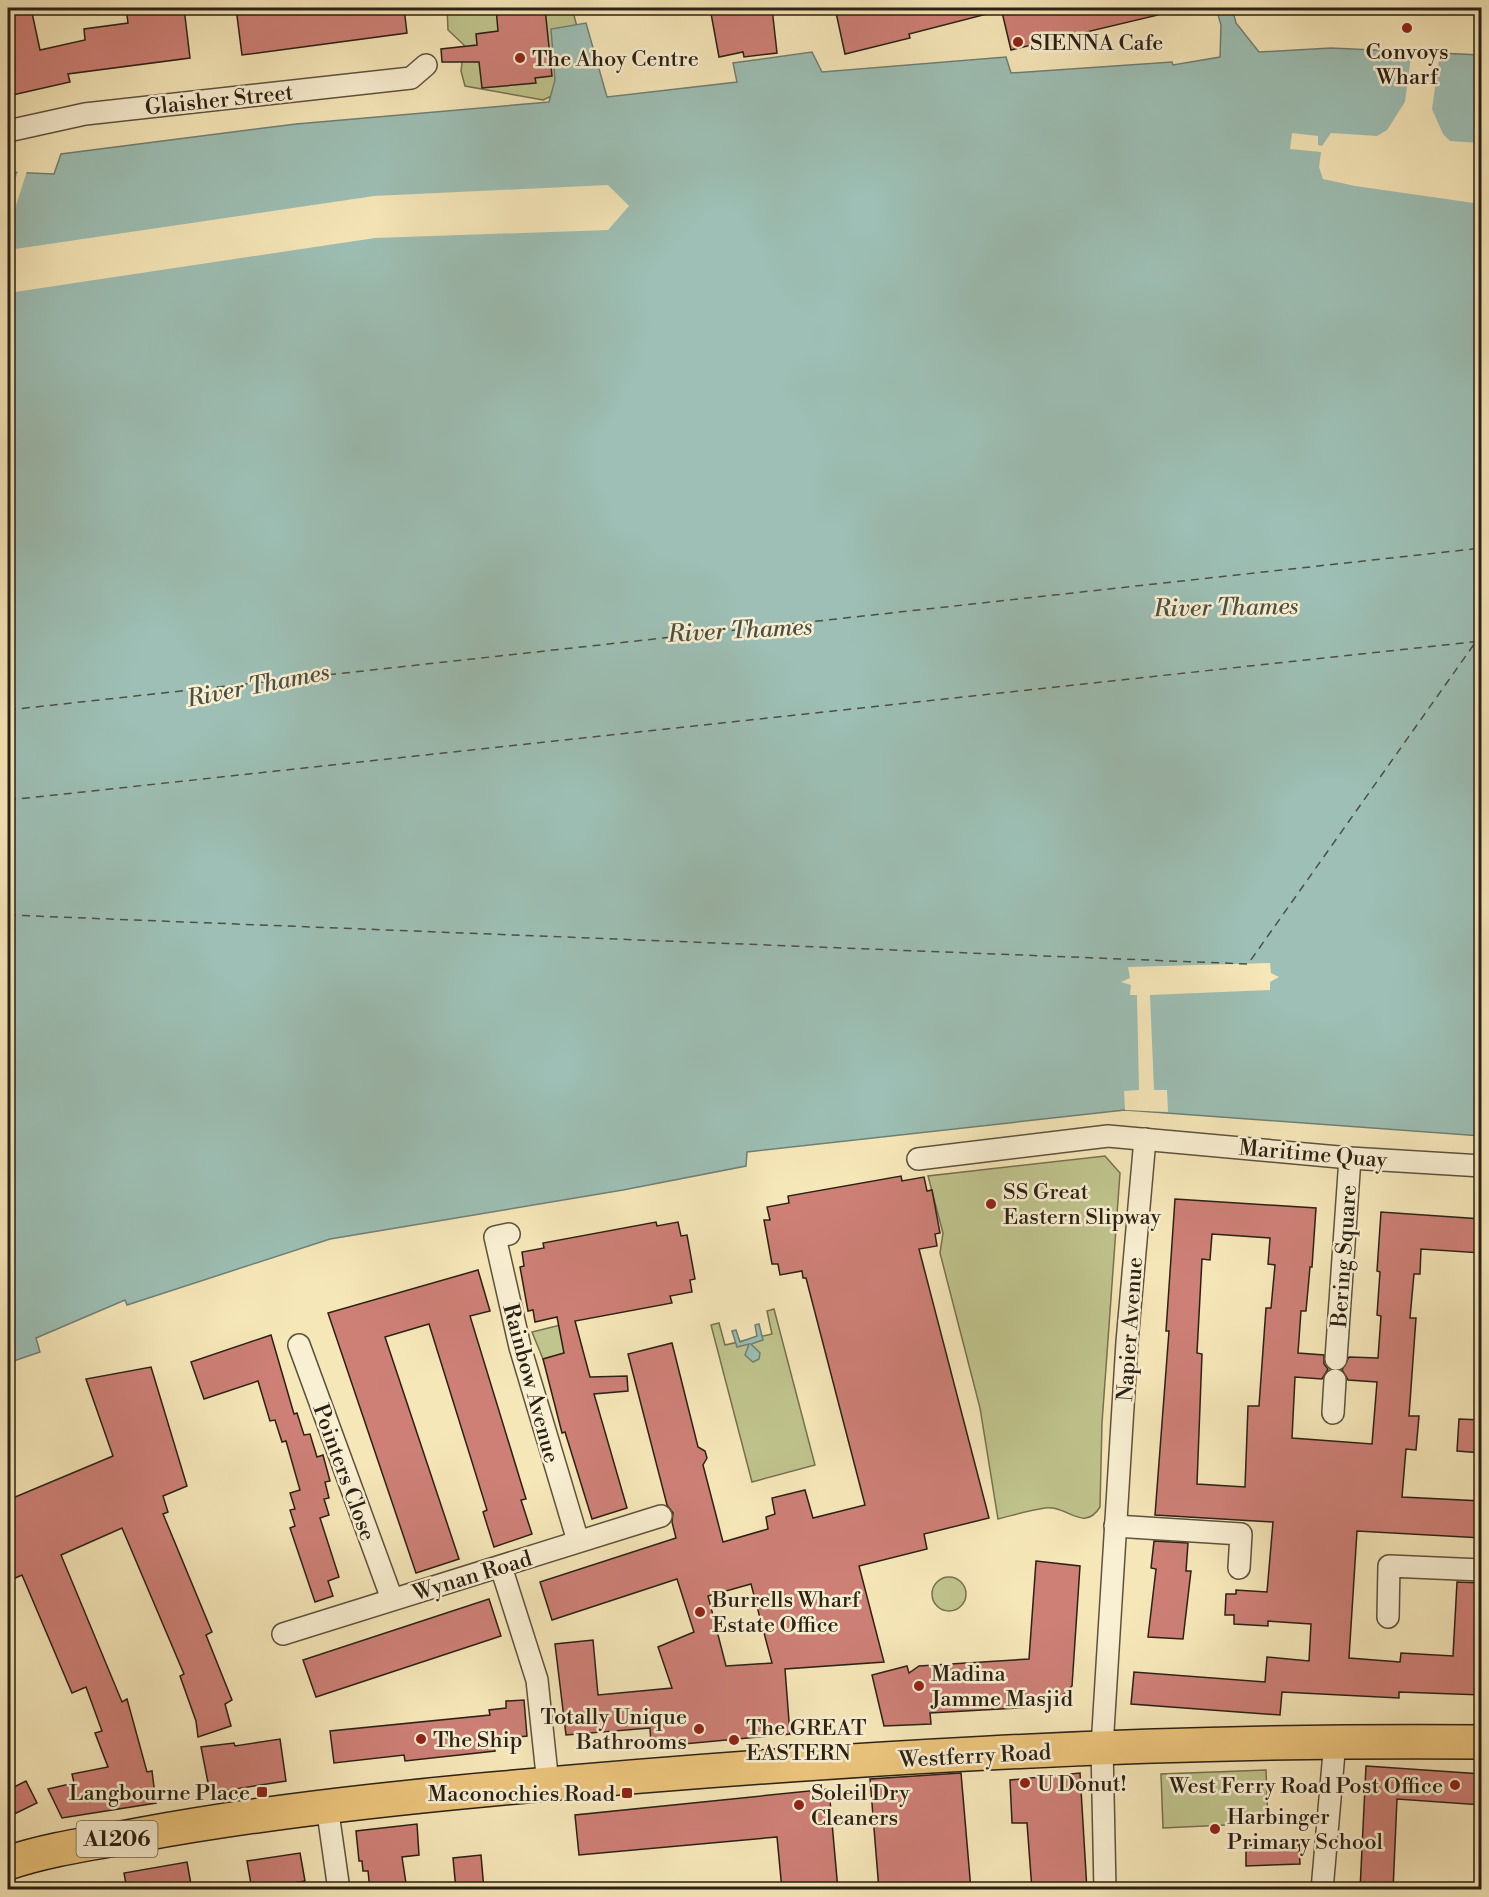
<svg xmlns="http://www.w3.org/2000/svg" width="1489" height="1897" font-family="'Libre Bodoni',serif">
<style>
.green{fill:#c0c48d;stroke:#757250;stroke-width:1.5}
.water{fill:#9dbfb5;stroke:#6f8075;stroke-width:1.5}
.pier{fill:#f6e7b9}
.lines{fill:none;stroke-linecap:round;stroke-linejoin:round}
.ferry{stroke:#4c5044;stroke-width:1.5;stroke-dasharray:8 6;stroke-linecap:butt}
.building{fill:#ce8077;stroke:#2a2114;stroke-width:1.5;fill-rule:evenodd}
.minor-casing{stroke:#5d523d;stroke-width:24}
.primary-casing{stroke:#2a2114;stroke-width:36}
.minor{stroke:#f9efd2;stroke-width:21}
.primary{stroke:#ebc47c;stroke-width:33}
.poi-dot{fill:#8f2418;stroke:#f9efd2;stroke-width:2}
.labels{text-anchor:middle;stroke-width:5;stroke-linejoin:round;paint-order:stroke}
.shield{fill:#f9efd2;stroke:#685f4d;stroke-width:1.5}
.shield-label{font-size:21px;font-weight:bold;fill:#2a2114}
.poi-label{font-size:22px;fill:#2a2114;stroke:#f9efd2;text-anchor:start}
.street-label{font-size:22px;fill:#2a2114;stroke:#f9efd2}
.water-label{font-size:24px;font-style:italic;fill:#4c5044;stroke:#f9efd2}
</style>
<rect width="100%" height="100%" fill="#f6e7b9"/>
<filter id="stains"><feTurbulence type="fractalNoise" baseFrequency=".00333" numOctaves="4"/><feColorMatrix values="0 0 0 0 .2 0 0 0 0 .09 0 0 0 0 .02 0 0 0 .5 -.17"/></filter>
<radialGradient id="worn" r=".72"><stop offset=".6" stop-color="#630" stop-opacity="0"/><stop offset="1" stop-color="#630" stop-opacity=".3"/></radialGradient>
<g class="green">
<polygon points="447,8 572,8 579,34 578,84 543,100 465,86 461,71 464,45 448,30"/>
<path d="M1105 1156 1120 1173 1102 1423 1100 1507C1084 1533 1067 1505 1045 1508 1030 1510 1014 1515 998 1519L980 1408 940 1253 943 1233 928 1176Z"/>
<polygon points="774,1309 815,1465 752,1482 711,1325 719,1323 725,1345 772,1334 767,1311"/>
<polygon points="573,1322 582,1348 543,1359 532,1332"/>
<circle cx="949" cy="1594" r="17"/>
<polygon points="1266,1770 1268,1823 1163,1828 1161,1774"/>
</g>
<g class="water">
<polygon points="1216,8 1232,8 1236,23 1259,52 1331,48 1481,55 1481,1136 1125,1110 747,1152 746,1166 623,1190 330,1239 127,1305 125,1300 36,1338 40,1352 8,1363 8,172 54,174 61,154 296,124 549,102 555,80 551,29 586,23 607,97 737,82 733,63 812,52 822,72 1006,57 1011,73 1172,62 1173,65 1220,57 1221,25"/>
<polygon points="759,1324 763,1340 751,1344 760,1353 759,1359 753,1362 745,1355 749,1344 737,1347 732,1331 736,1330 740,1342 757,1336 755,1325"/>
</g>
<g class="pier">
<polygon points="1412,49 1440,52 1432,109 1443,134 1450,141 1481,143 1481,204 1355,186 1323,179 1319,167 1321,152 1290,149 1292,133 1318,136 1318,145 1322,146 1331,133 1377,136 1387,130 1405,102"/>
<polygon points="18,171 27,171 8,231 8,204"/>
<polygon points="608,185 629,206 608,230 375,238 8,293 8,250 374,196"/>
<polygon points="1270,963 1271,973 1279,977 1270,982 1270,990 1150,995 1154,1090 1167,1090 1168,1112 1125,1110 1124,1091 1139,1090 1137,995 1130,995 1131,985 1121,982 1130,978 1128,967"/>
</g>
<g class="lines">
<g class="ferry">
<polyline points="8,710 1482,548"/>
<polyline points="8,800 1482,641"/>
<polyline points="8,915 1248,964 1482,633"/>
</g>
</g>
<g class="building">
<polygon points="8,8 31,8 40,50 85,40 84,29 128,23 126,8 184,8 190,58 68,74 70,82 8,96"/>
<polygon points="236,8 404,8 407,33 242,55"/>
<polygon points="496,8 545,8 552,76 535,78 536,83 482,88 479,62 442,62 441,49 477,45 476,34 498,31"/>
<polygon points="710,8 772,8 777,53 744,57 743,52 719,57"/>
<polygon points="835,8 986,8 987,14 909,34 910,38 845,54"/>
<polygon points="1001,8 1157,8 1158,15 1011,50"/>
<path d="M901 1176 902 1181 924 1177 927 1191 932 1190 940 1233 935 1234 937 1246 919 1249 989 1518 924 1534 927 1549 859 1566 884 1662 785 1669 790 1734 662 1746 651 1743 650 1728 566 1735 555 1644 593 1640 598 1695 672 1688 658 1647 694 1632 677 1579 552 1620 540 1582 676 1538 672 1522 673 1513 667 1505 628 1354 672 1343 698 1447 705 1451 707 1458 703 1465 723 1542 768 1529 766 1517 775 1514 772 1498 805 1490 813 1518 865 1505 806 1278H803L802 1271 780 1275 778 1264H772L764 1220H770L767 1207 789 1203 788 1196ZM751 1584 772 1663 726 1666 708 1596Z"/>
<path d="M1175 1199 1316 1208 1312 1267H1310L1306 1311H1301L1298 1353 1324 1355V1364L1328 1369 1322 1379 1295 1377 1292 1438 1372 1444 1377 1382 1348 1380 1342 1370 1349 1357 1378 1358 1381 1316 1377 1315 1380 1272 1377 1271 1381 1212 1482 1219V1253L1421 1249 1420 1274H1414L1410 1318H1416L1409 1416H1419L1416 1450 1406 1449 1402 1497 1482 1501V1538L1357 1531 1349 1658 1400 1662 1401 1653 1453 1656 1457 1582 1482 1583V1695L1399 1692V1698L1282 1692 1280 1715 1131 1704 1134 1672 1265 1682 1267 1657 1309 1661 1311 1624 1268 1621V1626L1234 1624V1615H1225L1226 1594H1236V1590L1267 1592 1273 1522 1155 1515 1169 1331H1166ZM1212 1234 1270 1238 1268 1264 1275 1265 1271 1308H1266L1259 1406H1248L1245 1487 1197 1484 1202 1354 1197 1353 1202 1259 1210 1260Z"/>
<polygon points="656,1222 657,1226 678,1222 681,1236 687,1235 695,1279 690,1280 692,1292 670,1296 672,1303 575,1321 590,1377 627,1376 628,1391 594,1394 627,1508 592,1519 565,1432 562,1433 543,1359 564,1353 557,1317 535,1322 533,1310 528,1311 520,1267 524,1266 522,1252 544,1248 543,1243"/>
<polygon points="478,1270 490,1311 470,1316 526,1499 521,1500 532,1534 494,1547 483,1512 487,1510 429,1324 385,1337 459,1559 416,1573 328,1313"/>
<polygon points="271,1335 294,1414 297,1413 304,1435 310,1434 317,1457 323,1455 330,1481 325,1482 329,1498 324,1499 329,1515 320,1518 339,1577 328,1581 333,1596 315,1602 290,1528 295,1526 290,1510 295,1509 290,1493 300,1490 286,1441 282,1442 275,1420 270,1421 258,1381 204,1399 191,1362"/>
<polygon points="151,1367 187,1486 163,1496 168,1512 163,1514 212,1632 206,1635 232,1700 225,1704 231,1726 198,1737 196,1721 180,1676 184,1674 122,1528 61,1555 122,1702 127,1699 147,1772 152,1771 156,1803 62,1818 48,1789 74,1783 72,1774 108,1767 95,1733 102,1731 86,1687 72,1693 22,1575 13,1579 8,1569 8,1500 113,1456 86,1379"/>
<polygon points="1459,1419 1482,1420 1482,1453 1457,1451"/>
<polygon points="1154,1541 1188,1543 1186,1571 1191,1571 1183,1639 1148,1637 1156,1569 1151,1568"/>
<polygon points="1036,1561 1080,1566 1072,1686 1052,1706 930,1713 931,1724 884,1726 872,1675 907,1666 909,1673 919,1666 1029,1659"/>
<polygon points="489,1599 501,1636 316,1697 303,1660"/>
<polygon points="524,1700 527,1736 510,1738 510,1744 494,1746 495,1751 405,1761 404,1755 334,1763 330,1731 490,1715 489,1710 506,1708 506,1701"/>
<polygon points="280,1739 286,1781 210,1793 201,1747 234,1743 235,1746"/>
<polygon points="1366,1766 1482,1774 1482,1805 1397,1799 1393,1890 1360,1890"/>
<polygon points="961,1773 971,1890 879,1890 870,1779"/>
<polygon points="1080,1773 1087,1890 1032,1890 1027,1823 1012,1823 1010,1780"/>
<polygon points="26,1781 37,1803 8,1817 8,1790"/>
<polygon points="829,1789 838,1890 782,1890 777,1837 579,1855 575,1815"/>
<polygon points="417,1824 419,1855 402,1857 407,1890 370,1890 368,1871 363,1871 362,1861 359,1861 356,1831"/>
<polygon points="1299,1843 1300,1864 1246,1866 1246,1845"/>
<polygon points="300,1853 305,1881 252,1890 247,1861"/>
<polygon points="481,1855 484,1890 456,1890 453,1858"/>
<polygon points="187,1862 192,1890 127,1890 124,1873"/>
</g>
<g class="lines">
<g class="minor-casing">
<g id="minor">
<polyline points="8,131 85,114 411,78 426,65"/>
<polyline points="918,1159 1108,1136 1350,1158 1482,1166"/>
<polyline points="509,1234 495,1237 520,1347 578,1541"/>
<polyline points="299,1345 392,1599"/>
<polyline points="1336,1359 1350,1158"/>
<polyline points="1333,1413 1335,1380"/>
<polyline points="1115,1526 1241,1534 1239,1568"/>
<polyline points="501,1567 537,1680 548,1784"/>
<polyline points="1388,1617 1389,1566 1482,1570"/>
<polyline points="283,1634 661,1516"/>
<polyline points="327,1806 339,1890"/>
<polyline points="1105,1890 1102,1747 1127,1342 1145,1139"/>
<polyline points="1322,1890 1335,1741"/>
</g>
</g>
<g class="primary-casing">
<path id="primary" d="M8 1863C49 1849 95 1843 138 1835 256 1813 374 1800 493 1789 821 1759 1151 1739 1482 1742"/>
</g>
<use href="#minor" class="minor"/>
<use href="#primary" class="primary"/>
</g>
<g class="poi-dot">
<circle cx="1407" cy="28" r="6"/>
<circle cx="1018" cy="42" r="6"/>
<circle cx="520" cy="58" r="6"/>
<circle cx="991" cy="1204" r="6"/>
<circle cx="700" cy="1612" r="6"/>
<circle cx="919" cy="1686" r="6"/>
<circle cx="699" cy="1729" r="6"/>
<circle cx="421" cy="1739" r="6"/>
<circle cx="734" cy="1740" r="6"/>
<circle cx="1025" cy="1783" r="6"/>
<circle cx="1455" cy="1785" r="6"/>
<rect x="256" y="1786" width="12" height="12" rx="3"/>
<rect x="621" y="1787" width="12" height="12" rx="3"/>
<circle cx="799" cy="1805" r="6"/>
<circle cx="1215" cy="1829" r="6"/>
</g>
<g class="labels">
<rect class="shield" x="76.5" y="1821" width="81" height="36" rx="4.5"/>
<g class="shield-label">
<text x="117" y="1846">A1206</text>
</g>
<g class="poi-label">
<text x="1030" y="50">SIENNA Cafe</text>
<text x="1407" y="59" text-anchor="middle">Convoys<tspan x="1407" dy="25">Wharf</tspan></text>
<text x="532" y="66">The Ahoy Centre</text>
<text x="1003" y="1199">SS Great<tspan x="1003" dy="25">Eastern Slipway</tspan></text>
<text x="712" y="1607">Burrells Wharf<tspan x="712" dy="25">Estate Office</tspan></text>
<text x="931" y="1681">Madina<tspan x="931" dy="25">Jamme Masjid</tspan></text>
<text x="687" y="1724" text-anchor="end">Totally Unique<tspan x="687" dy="25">Bathrooms</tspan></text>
<text x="746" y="1735">The GREAT<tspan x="746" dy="25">EASTERN</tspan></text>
<text x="433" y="1747">The Ship</text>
<text x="1037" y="1791">U Donut!</text>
<text x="1443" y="1793" text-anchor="end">West Ferry Road Post Office</text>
<text x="250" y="1800" text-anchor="end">Langbourne Place</text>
<text x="811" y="1800">Soleil Dry<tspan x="811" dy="25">Cleaners</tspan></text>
<text x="615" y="1801" text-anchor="end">Maconochies Road</text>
<text x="1227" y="1824">Harbinger<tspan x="1227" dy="25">Primary School</tspan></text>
</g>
<g class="street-label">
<text transform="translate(219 99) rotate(-6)" y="8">Glaisher Street</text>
<text transform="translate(1313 1153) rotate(5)" y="8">Maritime Quay</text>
<text transform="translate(1343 1256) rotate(-86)" y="8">Bering Square</text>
<text transform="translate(1129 1329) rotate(-86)" y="8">Napier Avenue</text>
<text transform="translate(532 1383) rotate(75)" y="8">Rainbow Avenue</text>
<text transform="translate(345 1472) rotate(70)" y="8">Pointers Close</text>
<text transform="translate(472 1575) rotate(-17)" y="8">Wynan Road</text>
<text transform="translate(975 1755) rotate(-3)" y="8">Westferry Road</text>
</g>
<g class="water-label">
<text transform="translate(1226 607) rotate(-1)" y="8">River Thames</text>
<text transform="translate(740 630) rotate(-3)" y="8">River Thames</text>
<text transform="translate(258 685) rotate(-11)" y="8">River Thames</text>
</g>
</g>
<rect width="1489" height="1897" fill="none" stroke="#f6e7b9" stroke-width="30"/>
<rect x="9" y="9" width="1471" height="1879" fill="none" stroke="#2a2114" stroke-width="3"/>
<rect x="15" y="15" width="1459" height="1867" fill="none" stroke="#2a2114" stroke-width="1.5"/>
<rect width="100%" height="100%" filter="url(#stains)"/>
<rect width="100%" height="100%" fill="url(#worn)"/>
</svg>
